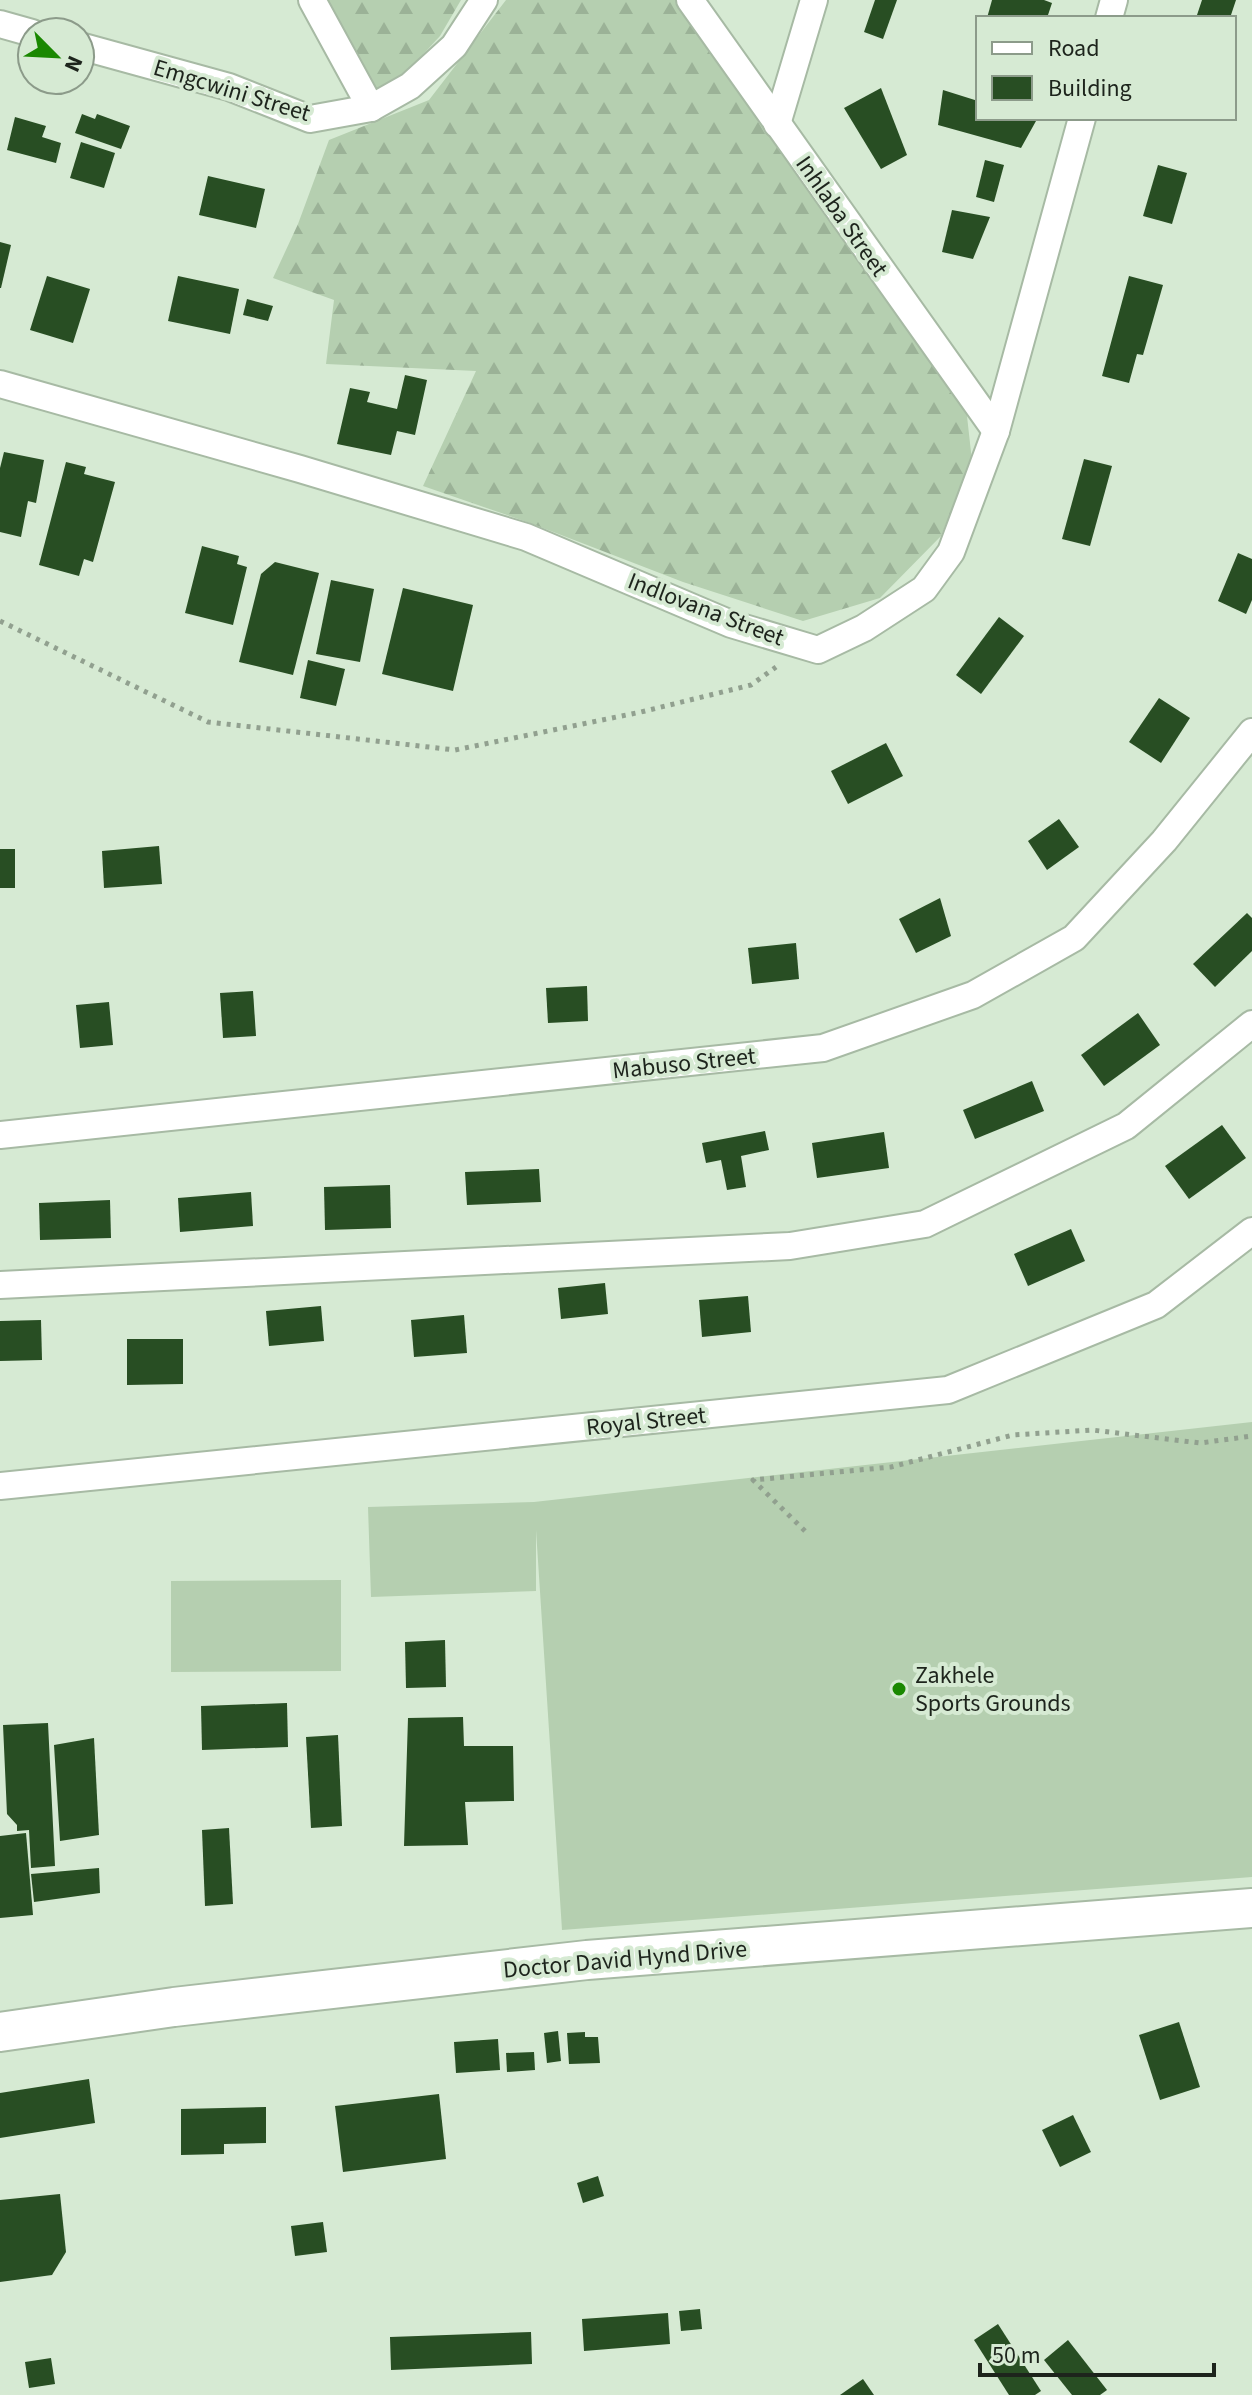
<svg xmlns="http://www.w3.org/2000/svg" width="1252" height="2395" font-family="'Source Sans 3',sans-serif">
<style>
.forest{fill:url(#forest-firs)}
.pitch{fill:#b5cfb0}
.building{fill:#284e23}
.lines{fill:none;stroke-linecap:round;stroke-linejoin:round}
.street-casing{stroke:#a7baa4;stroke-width:30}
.secondary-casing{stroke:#a7baa4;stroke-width:42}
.path{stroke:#91a08f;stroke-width:5;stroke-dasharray:4 6;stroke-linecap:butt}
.street{stroke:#fff;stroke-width:26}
.secondary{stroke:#fff;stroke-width:38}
.poi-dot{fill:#1a8801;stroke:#d6ead3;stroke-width:3}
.labels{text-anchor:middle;stroke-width:8;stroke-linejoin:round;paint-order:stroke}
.street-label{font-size:24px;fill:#1d241c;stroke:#d6ead3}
.poi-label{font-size:24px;fill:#1d241c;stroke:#d6ead3;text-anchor:start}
</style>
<defs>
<pattern id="forest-firs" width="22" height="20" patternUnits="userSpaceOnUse" patternTransform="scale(2)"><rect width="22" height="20" fill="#b5cfb0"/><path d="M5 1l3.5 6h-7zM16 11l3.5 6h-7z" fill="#9bb297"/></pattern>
</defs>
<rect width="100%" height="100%" fill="#d6ead3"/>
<g class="forest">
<polygon points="322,0 461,0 440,36 406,73 373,93"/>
<polygon points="506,0 675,0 712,49 761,124 964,389 972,461 941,536 880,598 803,621 683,582 530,523 423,486 476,371 326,364 334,300 273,278 298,224 329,140 429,100"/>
</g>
<g class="pitch">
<polygon points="1252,1422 1252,1877 562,1930 536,1530 536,1591 371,1597 368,1507 534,1502"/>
<polygon points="341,1580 341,1671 171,1672 171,1581"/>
</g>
<g class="building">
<polygon points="875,0 897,0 883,39 864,32"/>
<polygon points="992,0 1044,0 1052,3 1047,18 987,18"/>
<polygon points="1202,0 1236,0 1230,18 1196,18"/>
<polygon points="881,88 907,155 881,169 844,108"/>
<polygon points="943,90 978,101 978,118 1028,118 1036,121 1021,148 938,125"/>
<polygon points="82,114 95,119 97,114 130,126 121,149 75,133"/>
<polygon points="15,117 46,126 42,137 61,143 56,163 7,150"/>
<polygon points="81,142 115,153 104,188 70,178"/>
<polygon points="985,160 1004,165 994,202 976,197"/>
<polygon points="1158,165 1187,173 1172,224 1143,216"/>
<polygon points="208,176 265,189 256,228 199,215"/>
<polygon points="952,210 990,217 973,259 942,252"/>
<polygon points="0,242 11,245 1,288 0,288"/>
<polygon points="47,276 90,289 73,343 30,330"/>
<polygon points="178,276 239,289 230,334 168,321"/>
<polygon points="1129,276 1163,285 1143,355 1137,354 1129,383 1102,376"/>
<polygon points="247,299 273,306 268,321 243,315"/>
<polygon points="405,375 427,380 415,435 397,431 391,455 337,444 350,388 370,392 367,402 397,409"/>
<polygon points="4,452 44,460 36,503 28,501 21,537 0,532 0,468"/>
<polygon points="1084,459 1112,466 1090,546 1062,539"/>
<polygon points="66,462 86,467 84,474 115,482 93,562 84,559 79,576 39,565"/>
<polygon points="202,546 239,556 237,564 247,567 233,625 185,613"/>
<polygon points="1238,553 1252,559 1252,600 1246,614 1218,601"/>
<polygon points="275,562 319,573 293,675 239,662 261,574"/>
<polygon points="331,580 374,589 360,662 316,654"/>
<polygon points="403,588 473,605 453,691 382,674"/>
<polygon points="999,617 1024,636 981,694 956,675"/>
<polygon points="308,660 345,669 336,706 300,698"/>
<polygon points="1159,698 1190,718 1161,763 1129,742"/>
<polygon points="886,743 903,776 848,804 831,771"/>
<polygon points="1059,819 1079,847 1047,870 1028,841"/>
<polygon points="159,846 162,884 104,888 102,851"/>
<rect x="0" y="849" width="15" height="39"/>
<polygon points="940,898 951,936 916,953 899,919"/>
<polygon points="1247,913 1252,918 1252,951 1215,987 1193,964"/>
<polygon points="796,943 799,979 752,984 748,948"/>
<polygon points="587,986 588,1021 548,1023 546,988"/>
<polygon points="253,991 256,1036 223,1038 220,993"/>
<polygon points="109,1002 113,1045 80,1048 76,1005"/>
<polygon points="1138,1013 1160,1045 1104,1086 1081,1055"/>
<polygon points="1032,1081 1044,1111 975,1139 963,1110"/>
<polygon points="1222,1125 1246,1158 1189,1199 1165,1166"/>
<polygon points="765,1131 769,1150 741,1156 746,1187 727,1190 721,1160 706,1163 702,1143"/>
<polygon points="884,1132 889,1168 817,1178 812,1143"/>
<polygon points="539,1169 541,1202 467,1205 465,1172"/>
<polygon points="390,1185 391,1228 325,1230 324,1187"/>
<polygon points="251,1192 253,1226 180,1232 178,1198"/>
<polygon points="110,1200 111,1238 40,1240 39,1203"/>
<polygon points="1071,1229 1085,1261 1028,1286 1014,1254"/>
<polygon points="605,1283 608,1314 561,1319 558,1288"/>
<polygon points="748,1296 751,1332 702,1337 699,1300"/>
<polygon points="321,1306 324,1341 269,1346 266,1311"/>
<polygon points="464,1315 467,1353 414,1357 411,1320"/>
<polygon points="41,1320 42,1360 0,1361 0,1321"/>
<polygon points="127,1339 183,1339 183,1384 127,1385"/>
<polygon points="445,1640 446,1687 406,1688 405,1642"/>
<polygon points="287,1703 288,1747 202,1750 201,1706"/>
<polygon points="463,1717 464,1746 513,1746 514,1801 465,1802 468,1845 404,1846 408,1718"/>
<polygon points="48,1723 55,1866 31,1868 29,1830 17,1831 17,1825 7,1814 3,1725"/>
<polygon points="338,1735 342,1826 311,1828 306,1737"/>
<polygon points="94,1738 99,1835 60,1841 54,1745"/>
<polygon points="229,1828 233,1904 205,1906 202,1830"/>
<polygon points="26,1833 33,1915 0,1918 0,1836"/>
<polygon points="99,1868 100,1893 34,1902 31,1874"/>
<polygon points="1179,2022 1200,2087 1160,2100 1139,2035"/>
<polygon points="558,2031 561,2061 547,2063 544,2033"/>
<polygon points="585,2032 585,2037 598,2037 600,2063 569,2064 567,2033"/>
<polygon points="498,2039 500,2070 456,2073 454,2042"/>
<polygon points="534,2052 535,2070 507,2072 506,2053"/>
<polygon points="89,2079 95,2123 0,2138 0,2093"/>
<polygon points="439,2094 446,2159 343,2172 335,2106"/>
<polygon points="266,2107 266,2143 224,2144 224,2154 181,2155 181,2109"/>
<polygon points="1073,2115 1091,2152 1060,2167 1042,2130"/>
<polygon points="598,2176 604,2196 583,2203 577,2183"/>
<polygon points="60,2194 66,2252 52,2275 0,2282 0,2200"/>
<polygon points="323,2222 327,2252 295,2256 291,2226"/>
<polygon points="700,2309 702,2329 681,2331 679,2311"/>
<polygon points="668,2313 670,2344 584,2351 582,2319"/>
<polygon points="998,2324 1041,2391 1035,2395 1009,2395 974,2340"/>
<polygon points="531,2332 532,2364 391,2370 390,2337"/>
<polygon points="1068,2340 1107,2390 1100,2395 1072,2395 1044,2360"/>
<polygon points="51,2358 55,2384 29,2388 25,2362"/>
<polygon points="863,2379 874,2395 840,2395"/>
</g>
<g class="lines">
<g class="street-casing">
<g id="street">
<polyline points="312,0 371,108"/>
<polyline points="690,0 996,431"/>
<polyline points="1109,18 1114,0"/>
<polyline points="0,24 32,33"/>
<polyline points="80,46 229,87 310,119 371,108 410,86 454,46 484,0"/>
<polyline points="777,124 814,0"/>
<polyline points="0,384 300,469 526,537 731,624 818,650 864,628 924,589 951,552 996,431 1082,118"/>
<polyline points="0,1135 823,1048 973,995 1074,938 1164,841 1252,732"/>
<polyline points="0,1285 790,1246 925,1224 1126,1126 1252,1024"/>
<polyline points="0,1486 948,1390 1156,1305 1252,1231"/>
</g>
</g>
<g class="secondary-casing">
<polyline id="secondary" points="0,2032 174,2007 587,1960 1252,1908"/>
</g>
<g class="path">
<polyline points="0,621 208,722 455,750 641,712 751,685 776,667"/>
<polyline points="805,1531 753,1480 891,1467 1013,1435 1092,1430 1200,1443 1252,1436"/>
</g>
<use href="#street" class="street"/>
<use href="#secondary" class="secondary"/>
</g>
<circle class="poi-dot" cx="899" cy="1689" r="8"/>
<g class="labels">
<g class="street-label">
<text transform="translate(232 90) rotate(17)" y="8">Emgcwini Street</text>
<text transform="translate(842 216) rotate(55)" y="8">Inhlaba Street</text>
<text transform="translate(706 609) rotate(21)" y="8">Indlovana Street</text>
<text transform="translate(684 1063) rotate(-6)" y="8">Mabuso Street</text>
<text transform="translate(646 1421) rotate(-6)" y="8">Royal Street</text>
<text transform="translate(625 1959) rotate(-5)" y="8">Doctor David Hynd Drive</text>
</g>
<g class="poi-label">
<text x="915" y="1683">Zakhele<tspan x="915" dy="28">Sports Grounds</tspan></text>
</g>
</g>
<rect x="976" y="16" width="260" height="104" fill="#d6ead3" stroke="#8c9b8a" stroke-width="2"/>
<rect x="992" y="42" width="40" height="12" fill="#ffffff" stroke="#8c9b8a" stroke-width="2"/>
<text x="1048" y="56" font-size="24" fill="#1d241c">Road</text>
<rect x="992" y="76" width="40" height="24" fill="#284e23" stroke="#8c9b8a" stroke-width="2"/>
<text x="1048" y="96" font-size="24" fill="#1d241c">Building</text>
<g transform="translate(56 56) rotate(114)"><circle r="38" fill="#d6ead3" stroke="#8c9b8a" stroke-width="2"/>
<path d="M0-6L14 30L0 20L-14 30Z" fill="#1a8801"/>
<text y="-12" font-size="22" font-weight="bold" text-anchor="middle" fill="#1d241c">N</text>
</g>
<path d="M980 2363v12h234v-12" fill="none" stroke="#1d241c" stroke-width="4"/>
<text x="992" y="2363" font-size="24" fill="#1d241c" stroke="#d6ead3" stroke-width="6" paint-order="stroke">50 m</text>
</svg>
